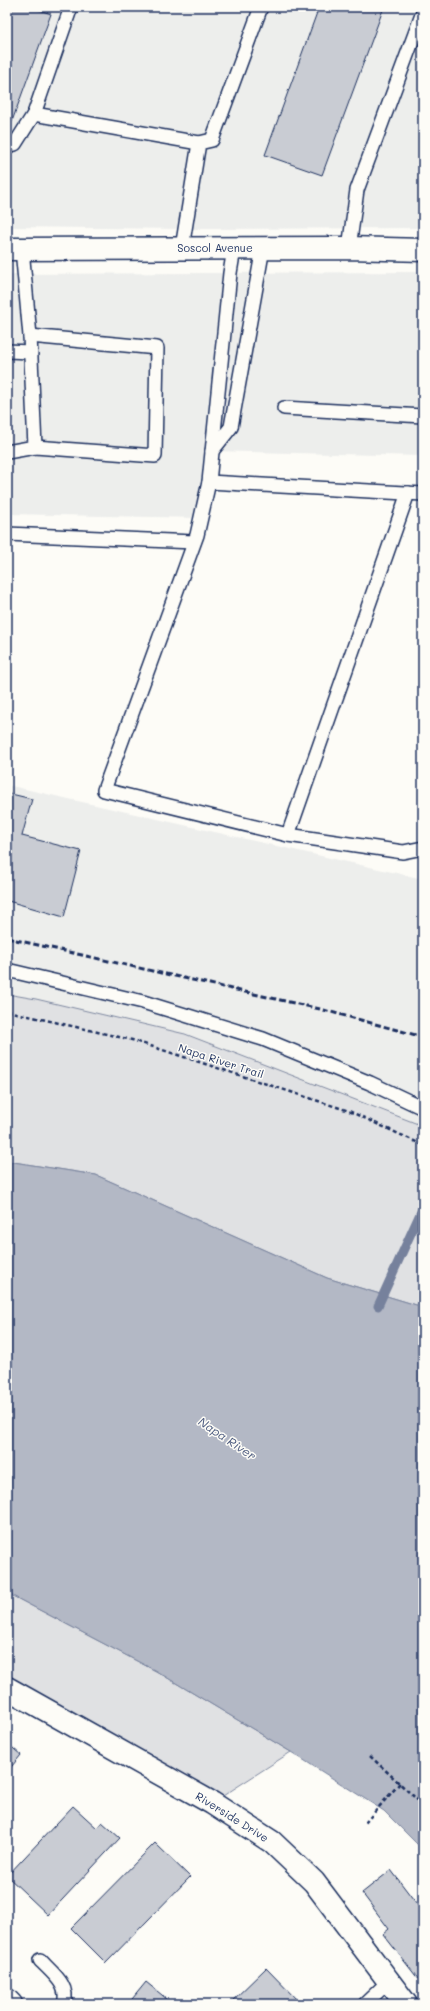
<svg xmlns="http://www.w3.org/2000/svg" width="430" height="2011" font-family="Mali,sans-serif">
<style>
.built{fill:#edeeec}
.green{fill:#e0e1e3;stroke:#7e88a0}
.water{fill:#b3b8c5;stroke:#76819c}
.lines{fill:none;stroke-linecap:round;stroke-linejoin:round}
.stream{stroke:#76819c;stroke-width:9}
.building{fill:#c9ccd3;stroke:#1b2f5e}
.lane-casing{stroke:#1b2f5e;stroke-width:16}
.street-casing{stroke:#1b2f5e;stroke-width:25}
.secondary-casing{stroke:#1b2f5e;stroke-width:25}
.path{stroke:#1b2f5e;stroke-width:2.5;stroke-dasharray:4 3;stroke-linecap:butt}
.lane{stroke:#fdfcf7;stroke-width:13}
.street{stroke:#fdfcf7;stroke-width:22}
.secondary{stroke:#fdfcf7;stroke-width:22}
.rail{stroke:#1b2f5e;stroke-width:3;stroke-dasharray:6 3;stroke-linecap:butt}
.labels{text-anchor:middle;stroke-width:3;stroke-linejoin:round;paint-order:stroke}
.street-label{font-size:11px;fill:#1b2f5e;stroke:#fdfcf7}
.water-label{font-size:12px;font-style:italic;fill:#49587d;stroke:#fdfcf7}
</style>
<rect width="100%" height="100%" fill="#fdfcf7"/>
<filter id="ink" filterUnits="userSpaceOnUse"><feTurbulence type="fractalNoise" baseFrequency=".025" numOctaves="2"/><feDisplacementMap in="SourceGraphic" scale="8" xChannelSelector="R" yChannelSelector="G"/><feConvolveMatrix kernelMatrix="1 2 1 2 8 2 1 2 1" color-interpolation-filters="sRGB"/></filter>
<g filter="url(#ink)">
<g class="built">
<polygon points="7,7 423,7 423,228 185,229 7,227"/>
<polygon points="423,272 423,456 212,451 201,518 7,514 7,274"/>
<polygon points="7,785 423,879 423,1126 185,1034 36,999 7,994"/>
</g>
<g class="green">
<polygon points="7,994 36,999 185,1034 423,1126 423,1307 327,1278 96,1175 7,1161"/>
<polygon points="7,1593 156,1671 291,1752 212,1803 7,1688"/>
</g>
<polygon class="water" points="7,1161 96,1175 327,1278 423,1307 423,1850 384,1811 291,1752 156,1671 7,1593"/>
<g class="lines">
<polyline class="stream" points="378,1306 423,1207"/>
</g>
<g class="building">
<polygon points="7,7 31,7 51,14 11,124 7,123"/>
<polygon points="319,7 384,7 322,175 265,155"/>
<polygon points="7,793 32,799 22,836 81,851 64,917 8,901 7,906"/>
<polygon points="7,1743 21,1755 7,1772"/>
<polygon points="73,1806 97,1828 102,1822 120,1838 48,1915 7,1876"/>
<polygon points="155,1843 190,1877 106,1963 71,1928"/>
<polygon points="391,1870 423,1912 423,1985 383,1934 389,1929 362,1893"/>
<polygon points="266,1968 300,2003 299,2004 229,2004"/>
<polygon points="146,1982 173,2004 128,2004"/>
</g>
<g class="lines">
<g class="lane-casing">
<g id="lane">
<polyline points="34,114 71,7"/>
<polyline points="7,146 15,144 34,114 199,143"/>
<polyline points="182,248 199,143 212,140 261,7"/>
<polyline points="349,248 357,190 423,12"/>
<polyline points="234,249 230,273 209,482 197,535 104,790 288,835 403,852 423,848"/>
<polyline points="30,336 157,348 155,456 35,447"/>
<polyline points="7,351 31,352"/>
<polyline points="284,408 423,416"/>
<polyline points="212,451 231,427 263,248"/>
<polyline points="7,452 35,447 30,336 22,249"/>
<polyline points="209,482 423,494"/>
<polyline points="7,534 194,542"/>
<polyline points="288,835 408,493"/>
<polyline points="7,970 143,1002 263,1039 370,1083 423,1108"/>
<path d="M40 1960C52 1973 70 1985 64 2004"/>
<polyline points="365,2004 389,1981"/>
</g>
</g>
<g class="street-casing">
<g id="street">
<polyline points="7,1688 212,1803 272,1842 314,1882 406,2004"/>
<polyline points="7,2000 11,2004"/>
</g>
</g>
<g class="secondary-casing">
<polyline id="secondary" points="7,249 349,248 423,250"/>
</g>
<g class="path">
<polyline points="7,1011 132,1040 349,1111 423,1145"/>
<polyline points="370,1756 423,1805"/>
<polyline points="365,1823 400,1783"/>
</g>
<use href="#lane" class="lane"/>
<use href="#street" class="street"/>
<use href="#secondary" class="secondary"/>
<polyline class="rail" points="7,938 320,1009 423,1037"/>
</g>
</g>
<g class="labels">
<g class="street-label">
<text x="215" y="252">Soscol Avenue</text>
<text transform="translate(221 1061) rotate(18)" y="4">Napa River Trail</text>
<text transform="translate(232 1817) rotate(32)" y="4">Riverside Drive</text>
</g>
<g class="water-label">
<text transform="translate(227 1439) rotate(34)" y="4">Napa River</text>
</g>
</g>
<rect width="430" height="2011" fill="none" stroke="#fdfcf7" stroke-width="24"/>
<rect x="12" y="12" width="406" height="1987" fill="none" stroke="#1b2f5e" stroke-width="1.5" filter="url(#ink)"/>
</svg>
